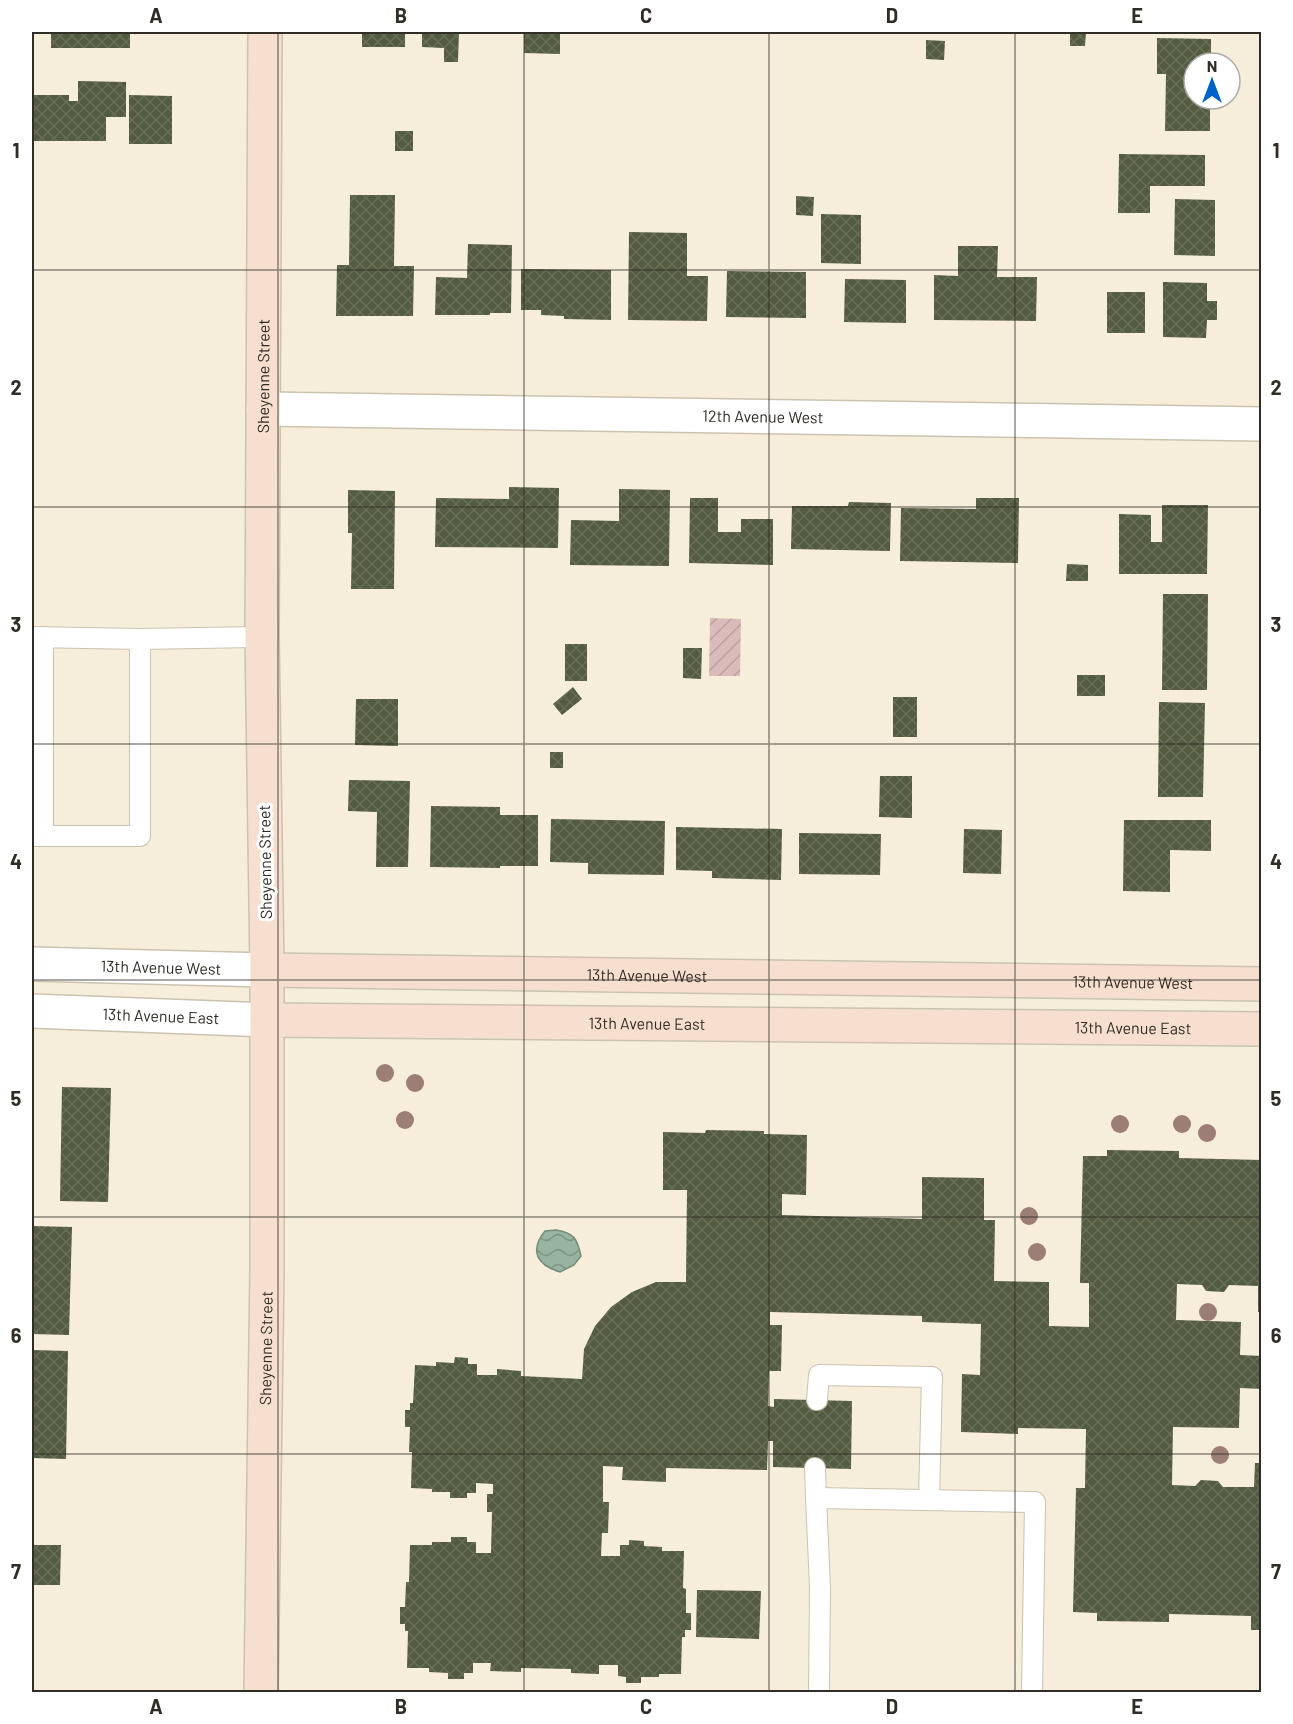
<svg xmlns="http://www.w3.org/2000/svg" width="1293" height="1724" font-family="Barlow,sans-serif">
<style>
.garden{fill:url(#garden-furrows)}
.water{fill:url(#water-waves);stroke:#788c7b;stroke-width:1.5}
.building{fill:url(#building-cross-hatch)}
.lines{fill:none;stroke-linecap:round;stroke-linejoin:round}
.service-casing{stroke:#cac3b0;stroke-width:22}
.minor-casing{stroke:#cac3b0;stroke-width:36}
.tertiary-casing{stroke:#cac3b0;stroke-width:36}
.secondary-casing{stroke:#cac3b0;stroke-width:36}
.service{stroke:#fff;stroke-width:20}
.minor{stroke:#fff;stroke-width:33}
.tertiary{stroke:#fff;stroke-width:33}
.secondary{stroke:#f7dfcf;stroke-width:33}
.tree{fill:#9c7e76}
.grid{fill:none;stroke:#302d26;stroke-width:1.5;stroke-opacity:0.55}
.labels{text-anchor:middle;stroke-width:6;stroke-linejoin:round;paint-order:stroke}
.street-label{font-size:16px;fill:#302d26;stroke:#fff}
.neatline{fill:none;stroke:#302d26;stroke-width:2}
.grid-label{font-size:20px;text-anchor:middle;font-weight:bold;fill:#302d26}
</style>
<defs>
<pattern id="garden-furrows" width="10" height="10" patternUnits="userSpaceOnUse" patternTransform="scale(1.5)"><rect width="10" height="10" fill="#dabbba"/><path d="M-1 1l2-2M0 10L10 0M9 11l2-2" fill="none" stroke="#bba1a0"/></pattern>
<pattern id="water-waves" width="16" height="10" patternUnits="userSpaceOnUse" patternTransform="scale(1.5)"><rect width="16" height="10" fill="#97b4a0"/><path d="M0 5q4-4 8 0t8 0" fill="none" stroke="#7c9382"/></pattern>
<pattern id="building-cross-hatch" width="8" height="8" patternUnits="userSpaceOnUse" patternTransform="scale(1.5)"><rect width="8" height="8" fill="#535b40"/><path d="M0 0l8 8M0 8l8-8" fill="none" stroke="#696f59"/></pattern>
</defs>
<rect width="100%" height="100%" fill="#f6eedb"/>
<polygon class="garden" points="710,618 741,619 740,676 709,676"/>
<path class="water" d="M556 1230C574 1233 577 1238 581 1256L574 1265 560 1272C537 1265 529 1251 545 1231Z"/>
<g class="building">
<rect x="51" y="32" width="79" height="16"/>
<rect x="362" y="32" width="43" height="15"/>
<polygon points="422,32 459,32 458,62 444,62 444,48 422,47"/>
<polygon points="524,32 560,32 560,54 524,53"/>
<polygon points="1070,32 1086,32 1085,46 1070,46"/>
<polygon points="1157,38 1211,39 1211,63 1194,63 1194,99 1210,99 1210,131 1165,131 1166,74 1157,74"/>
<polygon points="926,40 945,41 944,60 926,59"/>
<polygon points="78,81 126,82 126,117 106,117 106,141 32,141 32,95 69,95 69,101 78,101"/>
<polygon points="129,95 172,96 172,144 129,144"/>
<rect x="395" y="131" width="18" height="20"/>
<polygon points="1119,154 1205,155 1205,186 1150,186 1150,213 1118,213"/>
<polygon points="350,195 395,195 394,266 414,266 413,316 336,316 337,265 349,265"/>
<polygon points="796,196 814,197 813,216 796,215"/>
<polygon points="1175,199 1215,200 1215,256 1174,255"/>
<polygon points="821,214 861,215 861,264 821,263"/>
<polygon points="629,232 687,233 687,276 708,276 707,321 628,320"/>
<polygon points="468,244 512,245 511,313 490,313 490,315 435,315 436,277 467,278"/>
<polygon points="958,246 998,246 997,277 1037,277 1036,321 934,320 934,275 958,276"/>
<polygon points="521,269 611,270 611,320 564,319 564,316 541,315 541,310 521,310"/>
<polygon points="727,271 806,272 806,318 726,317"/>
<polygon points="845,279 906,280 906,323 844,322"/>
<polygon points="1163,282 1207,283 1207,301 1217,301 1217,320 1207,320 1206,338 1163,337"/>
<rect x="1107" y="292" width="38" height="41"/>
<polygon points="509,487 559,488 558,548 435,547 436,498 509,499"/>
<polygon points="619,489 670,490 669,566 570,565 571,520 619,521"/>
<polygon points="348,490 395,491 394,589 351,589 352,533 348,533"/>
<polygon points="690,498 718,498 718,532 741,532 741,519 773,519 773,565 689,563"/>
<polygon points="976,498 1019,498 1018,563 900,561 901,508 976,509"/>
<polygon points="849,502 891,503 890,551 791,549 792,506 848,506"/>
<polygon points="1162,505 1208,505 1207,574 1119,574 1119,514 1151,515 1151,542 1162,542"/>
<polygon points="1067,564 1088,565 1088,581 1066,581"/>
<polygon points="1163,594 1208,594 1207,690 1162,690"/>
<rect x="565" y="644" width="22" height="37"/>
<polygon points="683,648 702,648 701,679 683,678"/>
<rect x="1077" y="675" width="28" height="21"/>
<polygon points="573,687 582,699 562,715 553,704"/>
<rect x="893" y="697" width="24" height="40"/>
<polygon points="356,699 398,699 398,746 355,745"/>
<polygon points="1159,702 1205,703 1203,797 1158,797"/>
<rect x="550" y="752" width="13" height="16"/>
<polygon points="880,776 912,776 912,818 879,817"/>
<polygon points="349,780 410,781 408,867 376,867 377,812 348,811"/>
<polygon points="431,806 500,807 500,815 538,815 538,866 500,866 500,868 430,867"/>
<polygon points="551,819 665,821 664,875 588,874 588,863 550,862"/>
<polygon points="1124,820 1211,820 1211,851 1170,850 1170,892 1123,891"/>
<polygon points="676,827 782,829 781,880 712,878 712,871 676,870"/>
<polygon points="964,829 1002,830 1001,874 963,873"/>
<polygon points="799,833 881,834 880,875 799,874"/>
<polygon points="62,1087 111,1088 108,1202 60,1201"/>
<polygon points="706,1130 764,1131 764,1134 807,1135 806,1195 782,1194 782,1215 922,1219 922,1177 984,1178 984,1220 995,1220 994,1281 1049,1282 1049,1326 1089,1327 1089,1283 1080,1283 1083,1156 1107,1156 1107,1150 1179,1151 1179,1158 1262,1160 1262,1312 1258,1312 1258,1286 1229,1285 1224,1292 1206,1291 1202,1285 1177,1284 1176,1320 1241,1322 1240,1355 1262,1356 1262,1389 1240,1388 1239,1428 1173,1427 1172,1485 1195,1486 1201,1480 1218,1481 1223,1487 1254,1487 1255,1463 1262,1463 1262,1630 1251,1630 1251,1616 1169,1614 1169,1622 1097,1621 1097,1613 1073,1612 1076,1488 1085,1488 1086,1429 1018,1428 1018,1434 961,1432 962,1374 980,1375 981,1324 922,1322 922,1316 770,1312 770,1325 782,1325 781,1371 769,1371 768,1406 774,1407 774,1399 852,1401 851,1469 773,1467 773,1441 768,1441 767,1470 666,1468 666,1482 622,1480 623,1467 603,1466 603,1502 609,1502 608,1533 602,1533 601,1556 620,1556 620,1545 629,1545 629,1540 644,1541 644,1546 662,1547 662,1551 684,1551 683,1588 686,1589 686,1613 691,1613 691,1630 685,1630 685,1637 682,1637 681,1674 659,1674 659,1677 641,1677 641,1683 626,1683 626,1677 618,1676 618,1665 599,1665 599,1674 571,1673 571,1669 521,1668 521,1672 490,1671 491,1663 473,1663 473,1673 464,1673 464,1679 448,1679 448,1673 429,1672 429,1668 407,1668 408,1631 405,1631 405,1624 400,1624 400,1607 405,1607 406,1582 409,1582 410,1545 432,1545 432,1542 451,1542 451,1537 467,1537 467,1542 476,1542 476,1553 491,1553 492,1512 487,1512 487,1494 493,1494 493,1484 476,1483 476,1493 467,1493 467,1498 450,1498 450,1492 432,1492 432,1489 411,1488 412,1452 409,1452 410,1427 405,1427 405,1410 410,1410 410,1403 413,1403 415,1365 436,1366 436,1362 454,1363 455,1357 468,1358 468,1364 477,1364 477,1375 497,1375 497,1369 521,1371 521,1376 582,1379 584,1349 595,1326 611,1307 632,1292 656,1282 686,1282 687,1190 663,1190 663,1132 705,1133"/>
<polygon points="32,1226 72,1227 69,1335 32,1334"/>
<polygon points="32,1350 68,1351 66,1459 32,1458"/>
<polygon points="32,1545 61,1545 60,1585 32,1585"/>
<polygon points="697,1590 761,1591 759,1639 696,1637"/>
</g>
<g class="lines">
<g class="service-casing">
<g id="service">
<polyline points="32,637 140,639 140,836 32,836"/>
<polyline points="43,637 43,836"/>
<polyline points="140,639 262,637"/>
<polyline points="817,1400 819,1375 932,1377 929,1500"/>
<polyline points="815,1468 816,1498"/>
<polyline points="819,1692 820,1587 816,1498 1035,1502 1032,1692"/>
</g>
</g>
<g class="minor-casing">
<g id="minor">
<path id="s1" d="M263 409 1262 424"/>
</g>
</g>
<g class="tertiary-casing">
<g id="tertiary">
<path id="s2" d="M32 964 267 970"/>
<path id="s3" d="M32 1011 267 1020"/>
</g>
</g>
<g class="secondary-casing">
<g id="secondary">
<path id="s4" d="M267 970 1262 984"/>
<path id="s5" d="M267 1020 1262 1029"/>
<path id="s6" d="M261 1692 267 1269V970L262 637 265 32"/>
</g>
</g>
<use href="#service" class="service"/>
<use href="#minor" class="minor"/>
<use href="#tertiary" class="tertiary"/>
<use href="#secondary" class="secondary"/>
</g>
<g class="tree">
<circle cx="385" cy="1073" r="9"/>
<circle cx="415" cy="1083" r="9"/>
<circle cx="405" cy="1120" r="9"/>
<circle cx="1120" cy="1124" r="9"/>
<circle cx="1182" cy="1124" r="9"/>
<circle cx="1207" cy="1133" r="9"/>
<circle cx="1029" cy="1216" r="9"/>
<circle cx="1037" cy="1252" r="9"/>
<circle cx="1208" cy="1312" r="9"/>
<circle cx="1220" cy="1455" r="9"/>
</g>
<path class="grid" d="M278 32V1692M524 32V1692M769 32V1692M1015 32V1692M32 270H1262M32 507H1262M32 744H1262M32 980H1262M32 1217H1262M32 1454H1262"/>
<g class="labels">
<g class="street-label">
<text dy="6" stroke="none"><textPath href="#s6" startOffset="1316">Sheyenne Street</textPath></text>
<text dy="6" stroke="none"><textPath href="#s1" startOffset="500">12th Avenue West</textPath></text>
<text transform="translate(265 862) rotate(-91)" y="6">Sheyenne Street</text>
<text dy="6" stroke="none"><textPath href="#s2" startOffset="129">13th Avenue West</textPath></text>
<text dy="6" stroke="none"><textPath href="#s4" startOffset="380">13th Avenue West</textPath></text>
<text dy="6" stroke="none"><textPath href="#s4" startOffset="866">13th Avenue West</textPath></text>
<text dy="6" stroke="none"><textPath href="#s3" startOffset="129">13th Avenue East</textPath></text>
<text dy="6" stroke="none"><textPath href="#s5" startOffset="380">13th Avenue East</textPath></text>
<text dy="6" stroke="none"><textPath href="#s5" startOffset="866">13th Avenue East</textPath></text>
<text dy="6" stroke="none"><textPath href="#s6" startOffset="344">Sheyenne Street</textPath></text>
</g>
</g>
<rect width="1293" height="1724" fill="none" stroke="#ffffff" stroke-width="66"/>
<g transform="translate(1212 81)"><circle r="28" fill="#ffffff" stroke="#acaba8" stroke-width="1.5"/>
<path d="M0-4.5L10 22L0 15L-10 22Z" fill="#0063cc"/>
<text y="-9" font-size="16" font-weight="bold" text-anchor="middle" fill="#302d26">N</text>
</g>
<rect x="33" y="33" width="1227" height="1658" class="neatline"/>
<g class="grid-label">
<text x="156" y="23">A</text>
<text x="401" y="23">B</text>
<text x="646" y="23">C</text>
<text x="892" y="23">D</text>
<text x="1137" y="23">E</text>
<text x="16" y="158">1</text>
<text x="1276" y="158">1</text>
<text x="16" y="395">2</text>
<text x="1276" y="395">2</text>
<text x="16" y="632">3</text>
<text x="1276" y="632">3</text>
<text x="16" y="869">4</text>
<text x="1276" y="869">4</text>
<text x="16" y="1106">5</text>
<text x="1276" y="1106">5</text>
<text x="16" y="1343">6</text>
<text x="1276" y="1343">6</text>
<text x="16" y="1579">7</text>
<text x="1276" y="1579">7</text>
<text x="156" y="1714">A</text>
<text x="401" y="1714">B</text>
<text x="646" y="1714">C</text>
<text x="892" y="1714">D</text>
<text x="1137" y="1714">E</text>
</g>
</svg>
